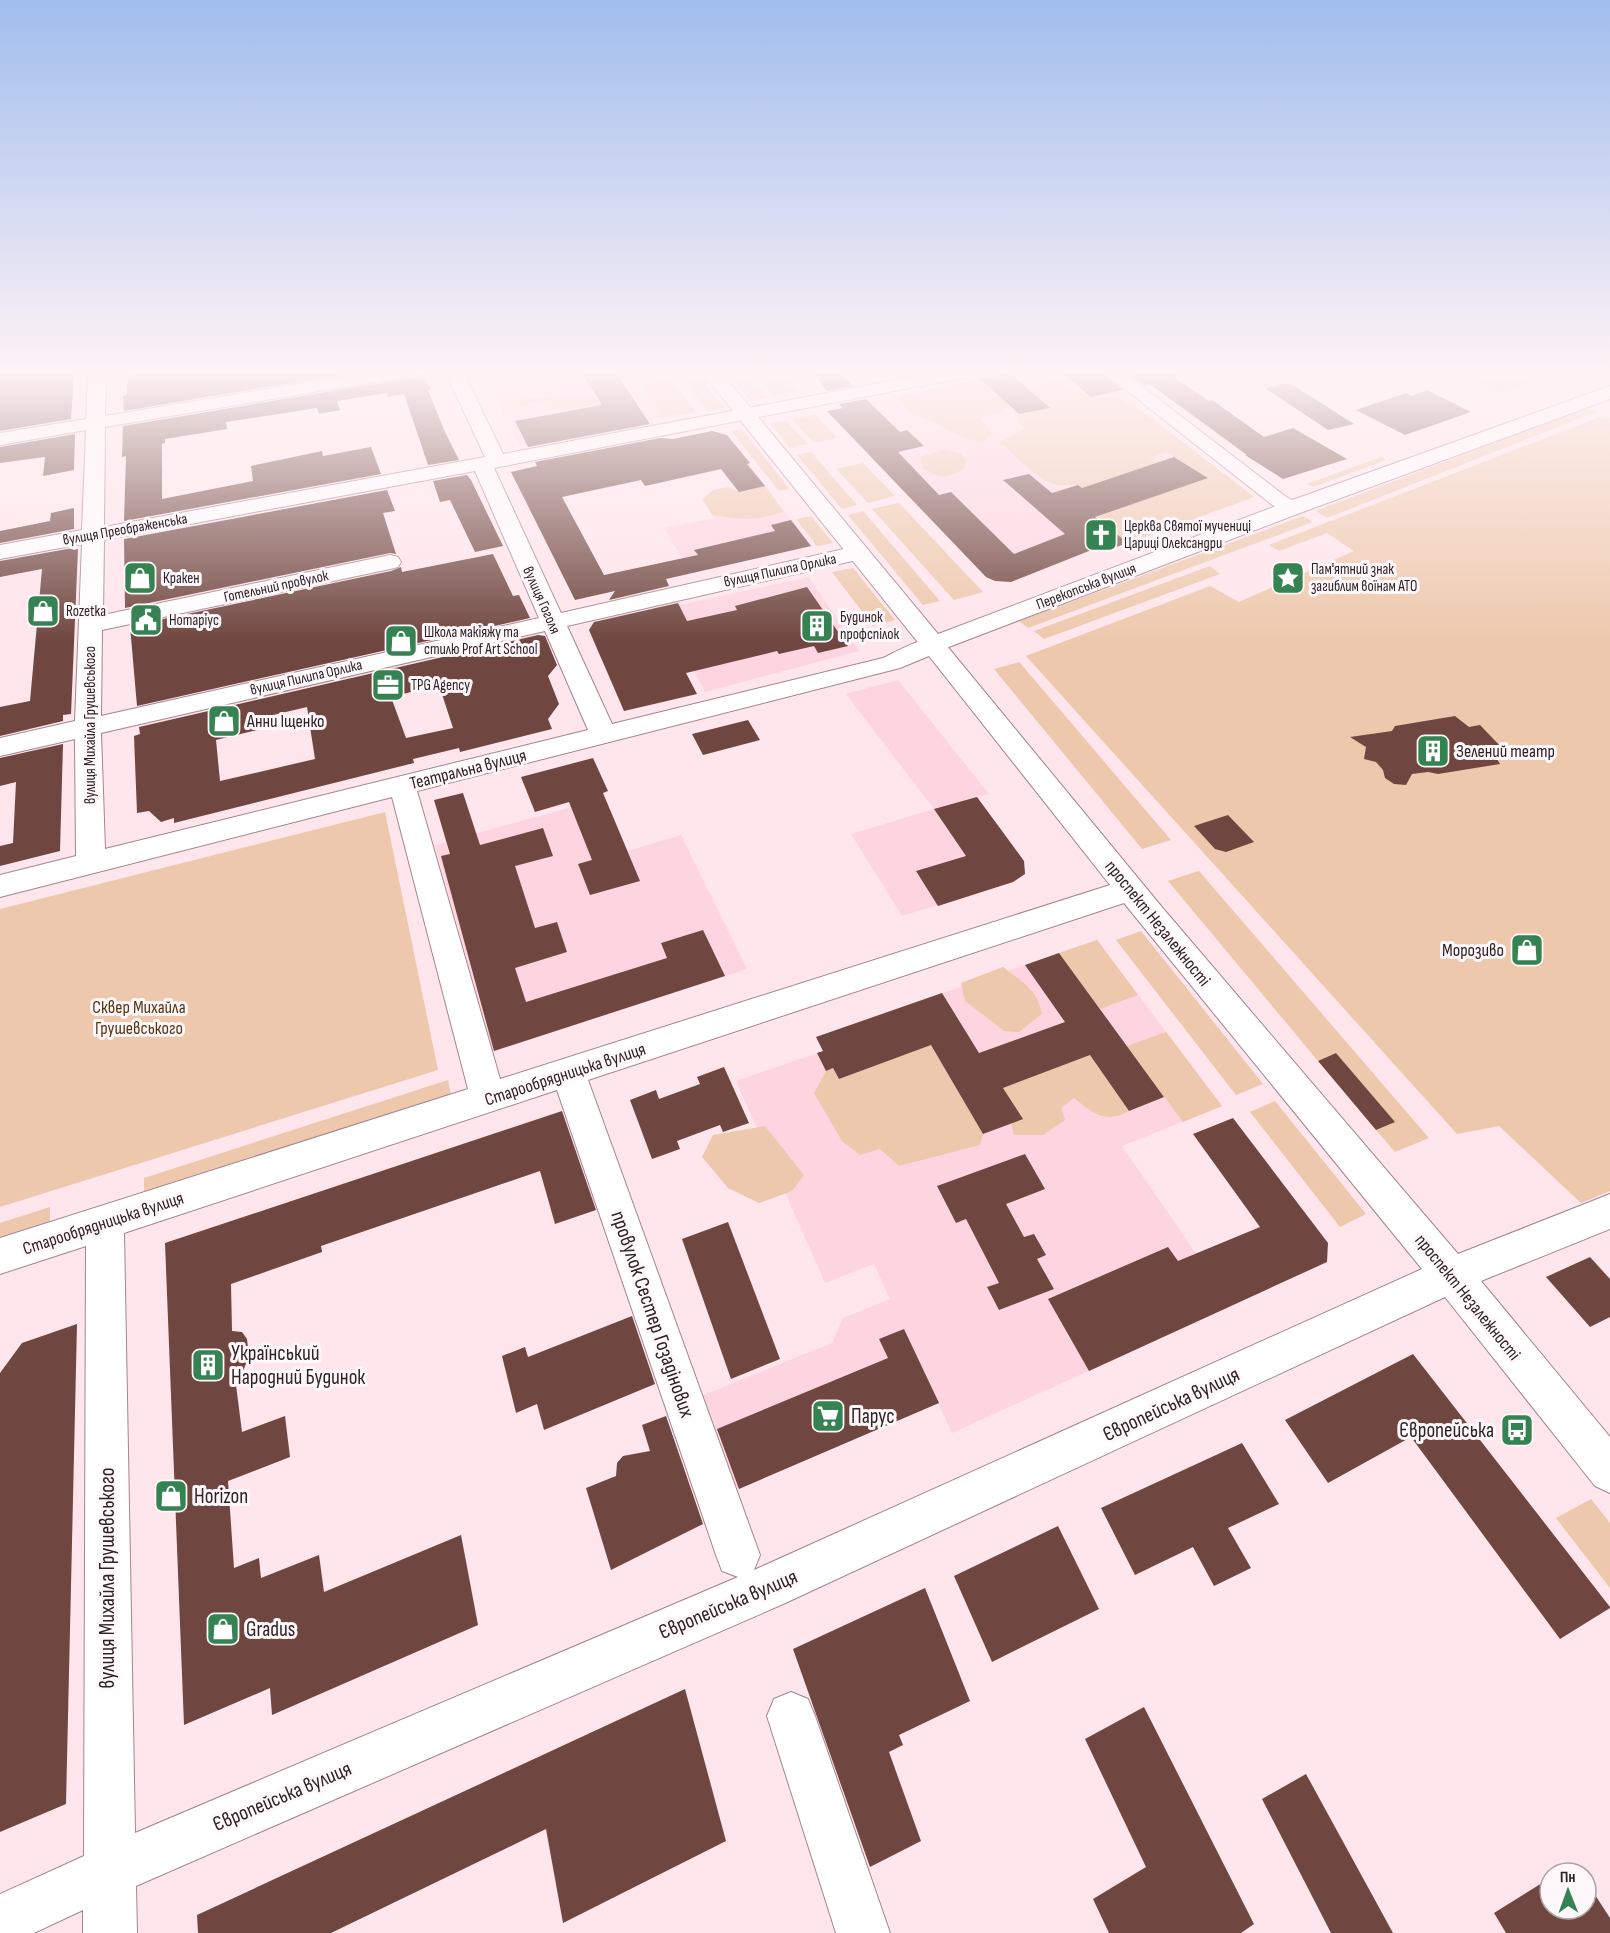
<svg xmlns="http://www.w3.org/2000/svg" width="1610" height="1933" font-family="'Sofia Sans Condensed',sans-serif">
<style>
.built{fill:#fdd5e1}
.green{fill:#edc8ac}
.building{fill:#704740;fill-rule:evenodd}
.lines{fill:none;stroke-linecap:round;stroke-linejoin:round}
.minor-casing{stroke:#a3858e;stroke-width:2}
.major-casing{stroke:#a3858e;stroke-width:2}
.minor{fill:#fff;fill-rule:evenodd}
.major{fill:#fff;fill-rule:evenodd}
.labels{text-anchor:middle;stroke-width:6;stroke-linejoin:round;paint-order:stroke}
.far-poi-label{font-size:15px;fill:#2e2226;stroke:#fff8fa;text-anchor:start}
.far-street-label{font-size:15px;fill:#2e2226;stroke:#fff8fa}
.poi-label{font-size:18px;fill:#2e2226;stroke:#fff8fa;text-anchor:start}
.street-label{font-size:18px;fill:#2e2226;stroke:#fff8fa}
.park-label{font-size:18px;fill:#583412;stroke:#fff8fa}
.near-street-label{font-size:21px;fill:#2e2226;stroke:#fff8fa}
.near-poi-label{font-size:21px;fill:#2e2226;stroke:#fff8fa;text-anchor:start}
</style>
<rect width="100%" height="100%" fill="#ffe5ec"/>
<g class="built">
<polygon points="481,371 630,371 662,417 674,415 675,417 519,446"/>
<polygon points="812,371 903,371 823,387 819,383 822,381"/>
<polygon points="1017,371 1090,371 1254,497 1128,543 1098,520 1090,550 1011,582 995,581 986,577 827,411"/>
<polygon points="712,431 727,435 811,546 692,573 663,528 716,518 701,500 738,491 721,470 645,486 637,446"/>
<polygon points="809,577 859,651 705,692 678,641 601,659 589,630 593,624"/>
<polygon points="898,680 989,794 977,797 1024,861 1025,874 1013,882 902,916 851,834 934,809 846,694"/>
<polygon points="605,798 628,851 681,835 747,969 493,1052 435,845"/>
<polygon points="1097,940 1222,1106 1122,1146 1232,1306 952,1433 938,1403 737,1489 703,1395 832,1343 843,1318 890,1299 874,1264 825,1283 736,1081 823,1051 816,1037"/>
</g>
<g class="green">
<polygon points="677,371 696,371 724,408 707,411"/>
<polygon points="752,371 777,371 796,392 774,396"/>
<path d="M1274 371H1415C1366 383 1322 391 1274 371Z"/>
<polygon points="1455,371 1575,371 1499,393"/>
<polygon points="745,372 768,398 750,401 728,375"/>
<polygon points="979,378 1009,405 1000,412 979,418 992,434 982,443 962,437 935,422 914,415 896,397"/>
<polygon points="672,380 697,413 662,417 640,385"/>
<path d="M1061 382 1091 397H1117L1150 417 1254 497 1128 543 1098 520 1102 515 1208 477 1166 452 1150 458 1156 463 1082 488C1073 482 1063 487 1054 484 1034 477 1015 455 1000 442L1024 429 1018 419 1019 414 1050 408 1024 386Z"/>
<path d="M565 393C589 393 593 390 606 412L572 408 552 409 535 402 515 408 510 400 550 398Z"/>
<polygon points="1585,408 1596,412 1327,518 1316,511"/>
<polygon points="815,414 837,438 814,443 792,419"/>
<polygon points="1600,417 1610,418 1610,1191 1581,1203 1499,1126 1457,1134 1026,656 1210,586 1239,602 1354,551 1327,533 1279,551 1269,545"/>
<polygon points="786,420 807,444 790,448 770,423"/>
<polygon points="742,429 790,489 779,491 731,431"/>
<path d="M944 450 961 454 967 461 963 470C943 478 940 480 922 467L920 457Z"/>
<polygon points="811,452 857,505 842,509 797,455"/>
<polygon points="1381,457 1386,460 1313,487 1307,484"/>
<polygon points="863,463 895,496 868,503 836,469"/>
<path d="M765 486 784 512C757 521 740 520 712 515L703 499 713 490 728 487 739 492Z"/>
<polygon points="899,503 983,592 954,600 872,509"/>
<polygon points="863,511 940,601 923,605 848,515"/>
<polygon points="811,516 833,543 817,546 796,519"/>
<polygon points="1303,516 1313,522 1028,628 1019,621"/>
<polygon points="1210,566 1220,574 1044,639 1034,631"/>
<polygon points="853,568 895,620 873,626 832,572"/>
<polygon points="1020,662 1020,663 1171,840 1142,849 994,669"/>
<polygon points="385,812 438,1070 0,1207 0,909"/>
<polygon points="1199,871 1429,1138 1395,1152 1376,1130 1394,1122 1336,1053 1318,1061 1168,881"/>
<polygon points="1141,931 1263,1084 1236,1095 1116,940"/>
<polygon points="1097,940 1138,995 1100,1009 1059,953"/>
<path d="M1003 967C1022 982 1037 989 1042 1014L1019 1032 1004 1031 965 1001 961 983Z"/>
<polygon points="1166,1032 1222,1106 1183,1122 1127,1046"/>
<polygon points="931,1045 983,1134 980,1145 899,1166 880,1149 860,1155 842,1141 814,1093 826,1071 833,1068 839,1079"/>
<path d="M1090 1055 1129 1111C1104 1124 1094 1114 1074 1098L1061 1108 1065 1120 1043 1135H1014L1011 1123 1022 1118 1003 1088Z"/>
<polygon points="448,1080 451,1095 144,1194 144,1178"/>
<polygon points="1275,1101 1366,1214 1340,1227 1250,1112"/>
<polygon points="765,1126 804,1175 792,1191 759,1203 728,1188 702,1157 713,1135"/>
<polygon points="50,1207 50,1226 0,1242 0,1223"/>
<polygon points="1591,1499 1610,1523 1610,1588 1556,1518"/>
</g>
<g class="building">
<polygon points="14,371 74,371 71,419 0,431 0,373"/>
<polygon points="154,371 362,371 124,411 123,397 127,394 128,375"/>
<polygon points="421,371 431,389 428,390 444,430 459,460 428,465 404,394 388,397 387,393 337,401 340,410 319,414 317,408 226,422 227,429 165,439 165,443 162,444 162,499 253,481 251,466 322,451 323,456 371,447 381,474 124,521 126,456 122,457 123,426 416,377"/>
<polygon points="581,371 615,371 650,424 528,447 515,421 602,405"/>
<polygon points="812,371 838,371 853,386 827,391"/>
<polygon points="1060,371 1100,371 1123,390 1091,397"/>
<polygon points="1126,371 1175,371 1175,378 1209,401 1212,400 1264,437 1293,428 1347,459 1283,479 1245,455 1247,455 1151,385 1145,386"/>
<polygon points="1009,373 1050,408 1019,414 979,378"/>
<polygon points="1289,383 1313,398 1354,424 1328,430 1265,388"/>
<polygon points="1427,390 1471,412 1405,435 1356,410 1406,393 1411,396"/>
<polygon points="866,399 900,432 907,430 924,446 898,452 939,495 951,492 1014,554 1065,534 1003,480 1029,474 1052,493 1078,485 1082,488 1174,457 1208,478 1095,517 1128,543 1104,551 1099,547 1011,582 995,581 986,577 827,411 843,408 839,404"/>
<polygon points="712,431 727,435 750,463 747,464 765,486 739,492 721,469 645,486 641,480 562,497 604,575 698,555 694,550 775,531 771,525 791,520 811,546 666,579 669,586 609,600 615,591 575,600 511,472 537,466 535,462 660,438 673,439"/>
<polygon points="75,434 74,470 43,476 45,457 0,463 0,447"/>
<polygon points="467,475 471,480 503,546 475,552 450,500 440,502 433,481"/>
<polygon points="387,490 395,511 383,513 396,554 390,553 125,608 124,539"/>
<polygon points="74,508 74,529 0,543 0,531 50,521 51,513"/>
<polygon points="73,548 73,550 78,549 71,714 63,715 63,721 0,736 0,707 30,701 42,569 0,577 0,561"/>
<polygon points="493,554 513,596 519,595 530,618 137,706 130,626 391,571 401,567 402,572"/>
<polygon points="807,587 848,646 818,653 814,646 779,654 777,651 686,673 697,694 624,711 589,630 594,622 678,603 687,621 737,610 735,606"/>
<path d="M538 635 545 636 557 665 548 676 559 704 548 719 552 729 460 752 459 748 413 759 414 763 174 823V818L161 822 149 811 137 813 134 736 140 734 139 727ZM439 685 453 728 406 738 391 697ZM307 707 315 759 220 781 216 740 257 730 256 724 274 720 273 715Z"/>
<polygon points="1455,716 1469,727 1480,725 1504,750 1493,752 1500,764 1438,774 1428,772 1412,774 1406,785 1394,784 1385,778 1383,770 1376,762 1364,759 1366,747 1350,737 1392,731 1395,726"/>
<polygon points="748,720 760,740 703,755 692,734"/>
<polygon points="63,744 60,851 0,866 0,846 13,843 16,782 0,786 0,758"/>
<polygon points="593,758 608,791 603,793 640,881 590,895 578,864 592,860 569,802 535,812 521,777"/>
<polygon points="463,793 480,845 543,828 553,856 515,866 535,928 557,922 567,952 515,968 526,1002 667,958 661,943 703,930 725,976 494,1051 441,856 450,854 434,800"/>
<polygon points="977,797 1024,861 1025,874 1013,882 938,906 916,871 966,856 934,809"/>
<polygon points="1228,815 1254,842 1226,852 1215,849 1194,826"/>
<polygon points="1059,953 1164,1097 1129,1111 1090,1055 1003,1088 1023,1119 983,1134 931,1045 839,1079 833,1068 826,1071 817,1053 823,1051 816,1037 942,993 979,1053 1065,1022 1025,965"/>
<polygon points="1336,1053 1395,1122 1376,1130 1318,1061"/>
<polygon points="724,1067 749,1123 723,1132 720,1125 677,1141 680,1149 652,1159 630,1100 656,1090 659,1099 700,1084 697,1077"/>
<polygon points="562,1111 596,1210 555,1224 540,1171 321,1246 322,1252 231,1284 232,1331 242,1332 247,1339 248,1348 248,1359 243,1371 235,1377 242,1432 285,1416 290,1457 228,1481 234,1568 259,1558 261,1578 319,1555 324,1592 461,1535 478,1625 272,1715 270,1688 184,1725 165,1243"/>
<polygon points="1233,1118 1328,1243 1327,1262 1089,1371 1048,1299 1168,1247 1178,1261 1260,1227 1193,1134"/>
<polygon points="1025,1154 1045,1189 1006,1204 1024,1237 1034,1234 1046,1255 1037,1259 1054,1289 999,1310 987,1287 999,1283 966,1219 956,1223 937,1186"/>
<polygon points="728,1222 780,1359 731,1379 682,1239"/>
<polygon points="1590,1257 1610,1279 1610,1317 1590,1327 1546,1277"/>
<polygon points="632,1316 655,1384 544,1430 537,1404 516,1413 502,1356 525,1347 528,1357"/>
<polygon points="77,1324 66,1804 0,1832 0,1373 22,1343"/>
<polygon points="904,1329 939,1403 739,1489 717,1429 888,1358 879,1339"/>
<polygon points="1413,1354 1610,1607 1610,1608 1560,1639 1411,1437 1328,1483 1285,1420"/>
<polygon points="666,1416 703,1524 611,1570 586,1488 616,1476 617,1463 623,1456 650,1451 642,1425"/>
<polygon points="1242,1443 1279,1504 1228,1528 1251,1568 1214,1586 1193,1547 1135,1575 1101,1508"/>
<polygon points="1058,1526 1099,1609 992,1662 954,1576"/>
<polygon points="925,1588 970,1701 899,1735 903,1745 889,1752 921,1841 870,1867 793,1649"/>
<polygon points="685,1689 726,1841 563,1923 546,1829 331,1933 198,1933 197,1915"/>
<polygon points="1144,1707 1254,1924 1241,1933 1109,1933 1093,1899 1146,1867 1085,1739"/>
<polygon points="1306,1774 1393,1933 1331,1933 1262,1799"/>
<polygon points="1550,1878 1550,1909 1586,1909 1586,1881 1610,1918 1610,1933 1506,1933 1494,1913"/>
</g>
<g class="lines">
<g class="minor-casing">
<g id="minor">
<path d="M88 371H106L105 416 377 371H419L416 375 410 376 105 427 104 527 485 457 445 371H463L503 454 944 371H981L978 375 972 376 494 468 561 613 857 546 865 548 868 553 865 558 857 560 567 626 612 724 883 658C900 650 923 635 942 640L1161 906 1458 1254 1610 1194V1229L1481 1281 1610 1437V1493L1595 1486 1445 1297 781 1605 136 1886 137 1933H83V1910L34 1933H0V1894L84 1856 86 1246 0 1274V1238L468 1089 392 797 0 897V875L76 856 75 739 0 756V738L75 721 82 544 0 559V545L82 530 86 430 0 445V433L86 419ZM475 471 539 618 101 716 102 630 390 569 398 567 401 562 398 557 390 555 103 615 104 540ZM545 631 588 730 105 849 101 733ZM929 656 1110 885 500 1079 417 791 900 668ZM1124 903 1422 1269 754 1570 760 1555 588 1080ZM557 1090 716 1555 722 1571 738 1577 135 1833 124 1233Z"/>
<path d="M1102 371H1122L1285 496 1299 504 1302 508 1299 512C1288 515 1281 510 1271 504Z"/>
<polygon points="791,1692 808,1699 815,1716 890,1933 836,1933 767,1716 774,1699"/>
</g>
</g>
<g class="major-casing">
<polygon id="major" points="701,371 720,371 938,634 1284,503 1610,386 1610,399 1300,513 933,653 924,650"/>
</g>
<use href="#minor" class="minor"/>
<use href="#major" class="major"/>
</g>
<linearGradient id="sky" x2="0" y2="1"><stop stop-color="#a0bded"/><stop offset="0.58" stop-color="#fff3f6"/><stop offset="1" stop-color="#fff3f6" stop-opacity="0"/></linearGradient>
<rect width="1610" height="642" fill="url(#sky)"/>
<defs>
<g id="church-square" transform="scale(1.725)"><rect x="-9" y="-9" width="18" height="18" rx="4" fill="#358352" stroke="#fff8fa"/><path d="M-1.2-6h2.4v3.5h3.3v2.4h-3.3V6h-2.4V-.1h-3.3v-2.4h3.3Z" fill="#fff"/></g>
<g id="shop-square" transform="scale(1.725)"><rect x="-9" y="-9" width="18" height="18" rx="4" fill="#358352" stroke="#fff8fa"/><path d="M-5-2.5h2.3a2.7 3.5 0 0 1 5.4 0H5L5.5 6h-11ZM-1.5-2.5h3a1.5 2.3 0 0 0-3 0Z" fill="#fff"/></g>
<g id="sight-square" transform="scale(1.725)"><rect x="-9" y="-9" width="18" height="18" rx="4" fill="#358352" stroke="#fff8fa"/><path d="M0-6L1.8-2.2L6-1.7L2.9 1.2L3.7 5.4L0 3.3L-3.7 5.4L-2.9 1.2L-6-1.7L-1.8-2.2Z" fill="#fff"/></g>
<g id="civic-square" transform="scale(1.725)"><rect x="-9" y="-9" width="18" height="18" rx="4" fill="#358352" stroke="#fff8fa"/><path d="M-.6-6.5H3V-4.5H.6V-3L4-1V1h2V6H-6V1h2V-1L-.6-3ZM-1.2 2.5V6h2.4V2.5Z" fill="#fff"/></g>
<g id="building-square" transform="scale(1.725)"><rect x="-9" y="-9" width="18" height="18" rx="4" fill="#358352" stroke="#fff8fa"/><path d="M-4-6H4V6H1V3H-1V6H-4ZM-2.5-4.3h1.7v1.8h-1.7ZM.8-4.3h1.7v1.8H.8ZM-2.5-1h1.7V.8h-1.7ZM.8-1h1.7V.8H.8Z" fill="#fff"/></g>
<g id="office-square" transform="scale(1.725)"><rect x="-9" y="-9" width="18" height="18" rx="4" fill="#358352" stroke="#fff8fa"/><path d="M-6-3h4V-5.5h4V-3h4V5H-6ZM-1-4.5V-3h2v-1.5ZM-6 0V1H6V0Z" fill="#fff"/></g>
<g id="supermarket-square" transform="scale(1.725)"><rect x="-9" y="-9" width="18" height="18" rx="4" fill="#358352" stroke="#fff8fa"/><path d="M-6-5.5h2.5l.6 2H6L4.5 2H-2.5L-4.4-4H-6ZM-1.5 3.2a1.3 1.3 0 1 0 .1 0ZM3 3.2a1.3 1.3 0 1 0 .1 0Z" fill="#fff"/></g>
<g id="bus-square" transform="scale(1.725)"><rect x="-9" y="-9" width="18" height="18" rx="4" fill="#358352" stroke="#fff8fa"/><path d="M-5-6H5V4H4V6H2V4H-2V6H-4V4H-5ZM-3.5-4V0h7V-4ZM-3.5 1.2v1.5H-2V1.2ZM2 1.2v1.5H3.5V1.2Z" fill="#fff"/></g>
</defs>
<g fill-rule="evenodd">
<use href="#church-square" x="1101" y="535"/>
<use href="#shop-square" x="140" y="578"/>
<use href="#sight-square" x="1288" y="578"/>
<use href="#shop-square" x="43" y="611"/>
<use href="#civic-square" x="146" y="620"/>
<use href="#building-square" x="817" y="626"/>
<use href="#shop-square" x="401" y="641"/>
<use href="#office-square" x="388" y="685"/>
<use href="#shop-square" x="224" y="721"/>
<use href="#building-square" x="1433" y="751"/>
<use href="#shop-square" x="1527" y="950"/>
<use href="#building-square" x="208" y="1365"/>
<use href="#supermarket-square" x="828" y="1416"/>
<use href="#bus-square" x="1517" y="1430"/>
<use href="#shop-square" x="171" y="1496"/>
<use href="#shop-square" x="223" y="1629"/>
</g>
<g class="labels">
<g class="far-poi-label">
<text x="1124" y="531">Церква Святої мучениці<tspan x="1124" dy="17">Цариці Олександри</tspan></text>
<text x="1311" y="574">Пам'ятний знак<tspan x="1311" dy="17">загиблим воїнам АТО</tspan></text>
<text x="163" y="583">Кракен</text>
<text x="66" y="616">Rozetka</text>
<text x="840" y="622">Будинок<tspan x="840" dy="17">профспілок</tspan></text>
<text x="169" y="625">Нотаріус</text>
<text x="424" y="637">Школа макіяжу та<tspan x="424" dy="17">стилю Prof Art School</tspan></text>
<text x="411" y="690">TPG Agency</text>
</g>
<g class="far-street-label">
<text transform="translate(125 529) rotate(-10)" y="5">вулиця Преображенська</text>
<text transform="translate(780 570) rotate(-12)" y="5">вулиця Пилипа Орлика</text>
<text transform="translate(276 586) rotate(-12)" y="5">Готельний провулок</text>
<text transform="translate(1086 586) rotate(-21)" y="5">Перекопська вулиця</text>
<text transform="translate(542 600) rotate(66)" y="5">вулиця Гоголя</text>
<text transform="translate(306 677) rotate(-13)" y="5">вулиця Пилипа Орлика</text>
<text transform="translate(90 725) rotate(-90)" y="5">вулиця Михайла Грушевського</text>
</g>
<g class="poi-label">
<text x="247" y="727">Анни Іщенко</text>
<text x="1456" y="757">Зелений театр</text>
<text x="1504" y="956" text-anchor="end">Морозиво</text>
</g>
<g class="street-label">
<text transform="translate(468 769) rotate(-14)" y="6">Театральна вулиця</text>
<text transform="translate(1158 923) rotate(51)" y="6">проспект Незалежності</text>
<text transform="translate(565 1074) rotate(-18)" y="6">Старообрядницька вулиця</text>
<text transform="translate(103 1223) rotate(-18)" y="6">Старообрядницька вулиця</text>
<text transform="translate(1468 1297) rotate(51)" y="6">проспект Незалежності</text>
</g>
<g class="park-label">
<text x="139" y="1013">Сквер Михайла<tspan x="139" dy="21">Грушевського</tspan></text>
</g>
<g class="near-street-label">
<text transform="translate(653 1314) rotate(71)" y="7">провулок Сестер Гозадінових</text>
<text transform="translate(1171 1404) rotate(-25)" y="7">Європейська вулиця</text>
<text transform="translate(107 1578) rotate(-90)" y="7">вулиця Михайла Грушевського</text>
<text transform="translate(728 1604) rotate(-23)" y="7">Європейська вулиця</text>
<text transform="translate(282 1796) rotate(-23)" y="7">Європейська вулиця</text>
</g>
<g class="near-poi-label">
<text x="231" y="1360">Український<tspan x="231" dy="24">Народний Будинок</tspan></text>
<text x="851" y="1423">Парус</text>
<text x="1494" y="1437" text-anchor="end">Європейська</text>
<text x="194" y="1503">Horizon</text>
<text x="246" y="1636">Gradus</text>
</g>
</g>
<g transform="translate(1568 1891) rotate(359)"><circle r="28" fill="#fff8fa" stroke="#aba2a5" stroke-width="1.5"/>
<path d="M0-4.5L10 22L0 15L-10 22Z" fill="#358352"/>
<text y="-9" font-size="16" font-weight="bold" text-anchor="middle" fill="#2e2226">Пн</text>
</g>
</svg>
